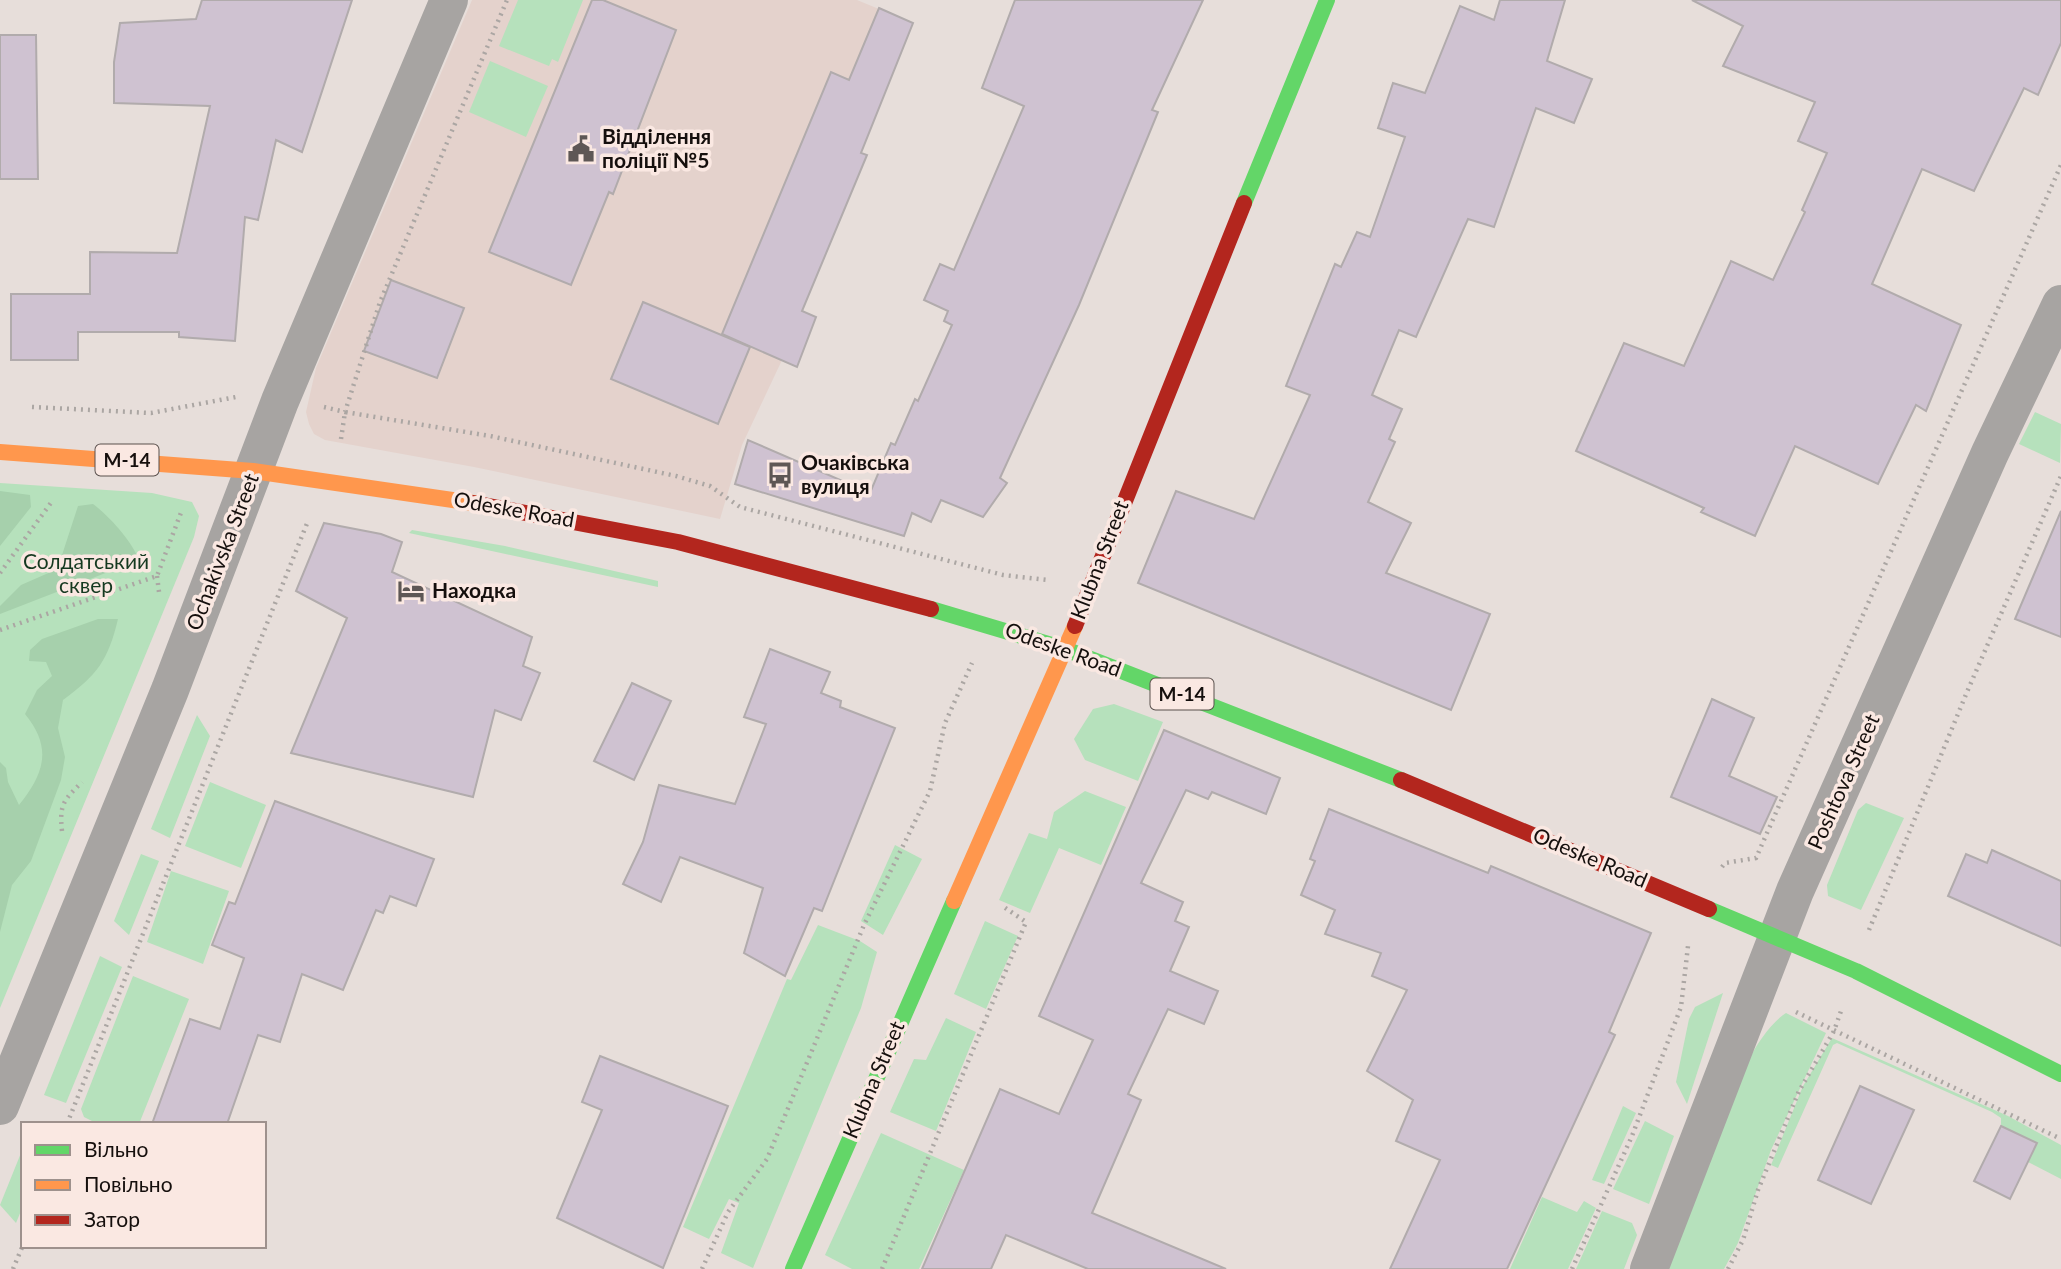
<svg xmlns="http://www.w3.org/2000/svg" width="2061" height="1269" font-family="Lato,sans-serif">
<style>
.built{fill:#e4d2cc}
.green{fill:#b6e1bc}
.forest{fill:#a6d0ac}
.building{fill:#cfc2d1;stroke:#b1abac;stroke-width:2}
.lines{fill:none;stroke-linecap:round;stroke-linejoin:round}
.path{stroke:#aba6a3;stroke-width:4.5;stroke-dasharray:2 5;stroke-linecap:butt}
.street{stroke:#a7a4a2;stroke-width:38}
.fast{stroke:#63d668;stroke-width:16}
.slow{stroke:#ff974d;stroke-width:16}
.jam{stroke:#b3261e;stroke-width:16}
.labels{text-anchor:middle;stroke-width:7;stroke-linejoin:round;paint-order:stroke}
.shield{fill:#fae8e2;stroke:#5a504d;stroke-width:2}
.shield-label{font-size:19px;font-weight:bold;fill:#150f0d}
.poi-label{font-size:21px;font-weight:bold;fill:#150f0d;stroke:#fae8e2;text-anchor:start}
.street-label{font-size:21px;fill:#150f0d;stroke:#fae8e2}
.park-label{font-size:21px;fill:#153920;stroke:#fae8e2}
</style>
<rect width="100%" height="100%" fill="#e7deda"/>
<polygon class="built" points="472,0 857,0 913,23 852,172 859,175 782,360 742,445 720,519 474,467 325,440 314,434 309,424 306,412 316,368"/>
<g class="green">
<polygon points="518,0 583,0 558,62 552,59 549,66 499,46"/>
<polygon points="490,61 548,86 526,137 469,112"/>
<polygon points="2035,412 2061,424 2060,463 2019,444"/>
<polygon points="0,483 152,493 192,502 199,516 194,537 0,1008"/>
<polygon points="412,530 505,546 658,581 658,587 409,533"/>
<polygon points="1114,704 1163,722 1138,781 1085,760 1074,739 1093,709"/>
<polygon points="197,715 210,736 170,838 151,829"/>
<polygon points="210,782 266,805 241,868 185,846"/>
<polygon points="1085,791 1126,807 1101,865 1059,848 1030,913 999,900 1029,833 1047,839 1054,812"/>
<polygon points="1866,803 1904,818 1861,910 1828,896 1827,885 1858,810"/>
<polygon points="895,845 922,859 883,935 861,921"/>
<polygon points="141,854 159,861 129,935 114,921"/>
<polygon points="171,871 229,891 203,964 147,942"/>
<polygon points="985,921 1018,936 986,1009 954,994"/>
<polygon points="818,925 860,941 877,952 861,1008 753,1268 721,1253 739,1203 729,1199 709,1239 683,1227 787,979 791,980"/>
<polygon points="100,956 122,967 66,1103 44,1095"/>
<polygon points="133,976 189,999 139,1124 98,1124 84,1117 81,1109"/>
<polygon points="1723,993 1687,1104 1676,1082 1689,1019 1695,1007"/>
<path d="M1786 1013 1826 1033 1771 1150 1738 1243 1724 1269H1669C1691 1208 1735 1046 1786 1013Z"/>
<polygon points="946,1018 976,1032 936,1131 890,1112 914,1059 926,1060"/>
<polygon points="1832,1038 2008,1116 2061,1145 2061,1179 2028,1162 2037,1143 2001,1126 2001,1118 1992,1112 1837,1043 1833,1045 1778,1168 1771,1165 1803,1086"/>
<polygon points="1623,1106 1636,1113 1604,1184 1592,1180"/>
<polygon points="1645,1121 1674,1136 1649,1204 1613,1189"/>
<polygon points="881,1133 964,1170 919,1269 852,1269 825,1255"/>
<polygon points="23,1148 23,1206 16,1223 0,1205"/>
<polygon points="1542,1197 1577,1212 1584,1201 1596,1208 1568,1269 1510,1269"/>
<polygon points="1602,1211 1632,1223 1637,1235 1624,1269 1576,1269"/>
</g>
<g class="forest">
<polygon points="0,491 30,495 31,507 0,546"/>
<path d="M93 504C109 516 132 541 139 560L0 614V606L21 585 53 571 62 555 78 506Z"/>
<path d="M98 619H118C108 661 97 675 63 700L58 728 65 757 61 780 31 861 12 885 0 932V762L6 768 8 782 19 805C44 774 53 748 25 714L37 690 52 676 46 662 29 661 30 650 42 639Z"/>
</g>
<g class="building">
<polygon points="202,0 352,0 302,152 276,140 258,220 245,217 235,341 179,337 179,332 78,332 78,360 11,360 11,294 90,294 90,252 177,253 210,106 114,103 114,62 120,23 196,19"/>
<polygon points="592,0 603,0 676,30 613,194 609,192 571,285 489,252"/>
<polygon points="1015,0 1203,0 1152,110 1158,112 1079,305 1000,478 1007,483 983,517 941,500 931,522 912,513 904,536 735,484 748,440 870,493 891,443 895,445 915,399 918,401 952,325 944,321 948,311 924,300 940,264 954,270 1024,106 982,88"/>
<polygon points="1500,0 1565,0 1547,61 1592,79 1574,123 1536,108 1494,227 1468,219 1416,337 1399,330 1372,395 1402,409 1389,439 1395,442 1368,502 1411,523 1386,573 1490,614 1451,710 1138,583 1176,491 1254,519 1310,395 1286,386 1335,264 1341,267 1357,232 1370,237 1405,137 1378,128 1393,83 1425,93 1460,6 1494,20"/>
<polygon points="1692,0 2061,0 2061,43 2038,95 2024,88 1974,191 1922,169 1872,284 1961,325 1926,411 1916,405 1878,484 1795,446 1755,536 1701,512 1704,508 1576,451 1624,343 1684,366 1731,261 1773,280 1805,212 1802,210 1827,153 1798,141 1815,102 1723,66 1743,26"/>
<polygon points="879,8 913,23 861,153 867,155 802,311 816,317 797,367 722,334 831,72 849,80"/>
<polygon points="0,35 36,35 38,179 0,179"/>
<polygon points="391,280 464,308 437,378 364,351"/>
<polygon points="643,302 750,347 718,424 611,379"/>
<polygon points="2061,511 2061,637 2015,619"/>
<polygon points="324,523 381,534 402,542 392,572 532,637 523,666 540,673 521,720 495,710 473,797 291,753 347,618 296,591"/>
<polygon points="770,649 830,672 821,693 841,701 840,707 895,728 822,911 814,908 785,976 744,953 763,888 680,857 661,902 623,884 643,842 659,785 735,804 766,724 744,717"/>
<polygon points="632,683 671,701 634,780 594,761"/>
<polygon points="1712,699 1754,718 1729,776 1777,797 1760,834 1671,797"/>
<polygon points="1164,730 1280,778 1266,814 1212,792 1208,799 1186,790 1141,883 1183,902 1175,921 1189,927 1170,971 1218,991 1204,1024 1168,1009 1128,1094 1141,1100 1092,1213 1226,1269 1088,1269 1006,1235 991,1269 922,1269 1000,1089 1059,1114 1093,1040 1039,1016"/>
<polygon points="275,801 434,859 416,906 390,896 383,913 376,910 343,990 302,974 280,1042 258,1035 227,1124 152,1124 190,1019 220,1029 244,958 212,945 229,902 235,904"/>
<polygon points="1329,809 1488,873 1491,866 1651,933 1609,1032 1615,1035 1507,1269 1390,1269 1440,1160 1396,1141 1413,1100 1367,1071 1407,990 1372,976 1381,953 1325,934 1335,910 1301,895 1315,861 1310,859"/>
<polygon points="1992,850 2061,881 2061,946 1948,896 1966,854 1987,863"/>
<polygon points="600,1056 728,1106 663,1268 557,1218 602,1110 582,1102"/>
<polygon points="1860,1086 1914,1110 1871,1204 1818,1180"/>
<polygon points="2001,1126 2037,1143 2010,1199 1974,1181"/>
</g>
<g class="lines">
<g class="path">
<polyline points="32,407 151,413 236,397"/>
<polyline points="324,407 345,412 380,302 507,0"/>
<polyline points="341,439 345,412 490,436 676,476 710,486 740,507 1003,575 1048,580"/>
<polyline points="0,573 53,500"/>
<polyline points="157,576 159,592"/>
<polyline points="0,630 157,576 182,510"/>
<path d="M62 831C59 804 64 800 82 782"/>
<polyline points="1722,867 1725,863 1756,858 2061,165"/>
<polyline points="1869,930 1967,692 2061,476"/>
<polyline points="1796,1012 2061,1139"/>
<polyline points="67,1124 308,521"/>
<polyline points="13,1269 23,1245"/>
<polyline points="702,1269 728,1212 767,1159 864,925 930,791 945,723 972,663"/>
<polyline points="882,1269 1026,922 1001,905"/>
<polyline points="1572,1269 1632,1136 1681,1007 1688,946"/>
<polyline points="1728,1269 1743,1240 1758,1190 1799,1091 1834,1031 1841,1011"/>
</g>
<g class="street">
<polyline points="0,1106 170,690 280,401 449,0"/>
<polyline points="1649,1269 1795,891 1990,453 2061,304"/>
</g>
<g class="fast">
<polyline points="1244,203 1327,0"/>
<polyline points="931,609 1065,649 1401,780"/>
<polyline points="1709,909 1856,971 2061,1074"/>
<polyline points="793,1269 954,901"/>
</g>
<g class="slow">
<polyline points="0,452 253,471 473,503"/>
<polyline points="954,901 1075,626"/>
</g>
<g class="jam">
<polyline points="473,503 678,542 931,609"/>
<polyline points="1075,626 1244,203"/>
<polyline points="1401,780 1709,909"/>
</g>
</g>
<defs>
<g id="civic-bare" transform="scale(2.1)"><path d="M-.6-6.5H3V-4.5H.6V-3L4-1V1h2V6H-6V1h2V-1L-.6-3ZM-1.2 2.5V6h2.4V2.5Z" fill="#5e5755" stroke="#fae8e2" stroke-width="2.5" paint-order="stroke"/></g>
<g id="bus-bare" transform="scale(2.1)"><path d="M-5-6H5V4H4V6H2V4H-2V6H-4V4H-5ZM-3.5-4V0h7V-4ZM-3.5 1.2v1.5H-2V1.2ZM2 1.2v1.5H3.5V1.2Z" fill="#5e5755" stroke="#fae8e2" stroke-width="2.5" paint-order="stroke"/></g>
<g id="hotel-bare" transform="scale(2.1)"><path d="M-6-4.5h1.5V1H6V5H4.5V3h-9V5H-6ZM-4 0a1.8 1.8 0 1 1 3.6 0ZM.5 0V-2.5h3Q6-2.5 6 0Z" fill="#5e5755" stroke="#fae8e2" stroke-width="2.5" paint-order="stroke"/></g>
</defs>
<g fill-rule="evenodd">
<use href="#civic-bare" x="581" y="149"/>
<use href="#bus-bare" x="780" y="475"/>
<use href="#hotel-bare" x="411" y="591"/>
</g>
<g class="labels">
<g class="shield">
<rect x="95.5" y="444.5" width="63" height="31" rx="5"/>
<rect x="1150.5" y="678.5" width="63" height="31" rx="5"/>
</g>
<g class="shield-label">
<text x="127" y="467">М-14</text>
<text x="1182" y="701">М-14</text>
</g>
<g class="poi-label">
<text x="602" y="144">Відділення<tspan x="602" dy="24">поліції №5</tspan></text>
<text x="801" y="470">Очаківська<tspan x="801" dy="24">вулиця</tspan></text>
<text x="432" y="598">Находка</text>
</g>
<g class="street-label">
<text transform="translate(514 510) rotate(10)" y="7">Odeske Road</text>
<text transform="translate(223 552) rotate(-69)" y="7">Ochakivska Street</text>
<text transform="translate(1100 560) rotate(-69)" y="7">Klubna Street</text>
<text transform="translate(1063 650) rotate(20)" y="7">Odeske Road</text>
<text transform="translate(1844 782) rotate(-66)" y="7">Poshtova Street</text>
<text transform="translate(1590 858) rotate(23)" y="7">Odeske Road</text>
<text transform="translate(874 1080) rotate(-67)" y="7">Klubna Street</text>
</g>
<g class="park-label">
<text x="86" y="569">Солдатський<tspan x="86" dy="24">сквер</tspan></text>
</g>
</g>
<rect x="21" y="1122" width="245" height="126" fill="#fae8e2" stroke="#9e918d" stroke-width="2"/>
<rect x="35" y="1145" width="35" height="10" fill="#63d668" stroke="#9e918d" stroke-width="2"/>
<text x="84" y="1157" font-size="21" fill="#150f0d">Вільно</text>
<rect x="35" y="1180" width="35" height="10" fill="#ff974d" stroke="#9e918d" stroke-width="2"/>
<text x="84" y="1192" font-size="21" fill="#150f0d">Повільно</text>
<rect x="35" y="1215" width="35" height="10" fill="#b3261e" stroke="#9e918d" stroke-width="2"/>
<text x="84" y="1227" font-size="21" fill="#150f0d">Затор</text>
</svg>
